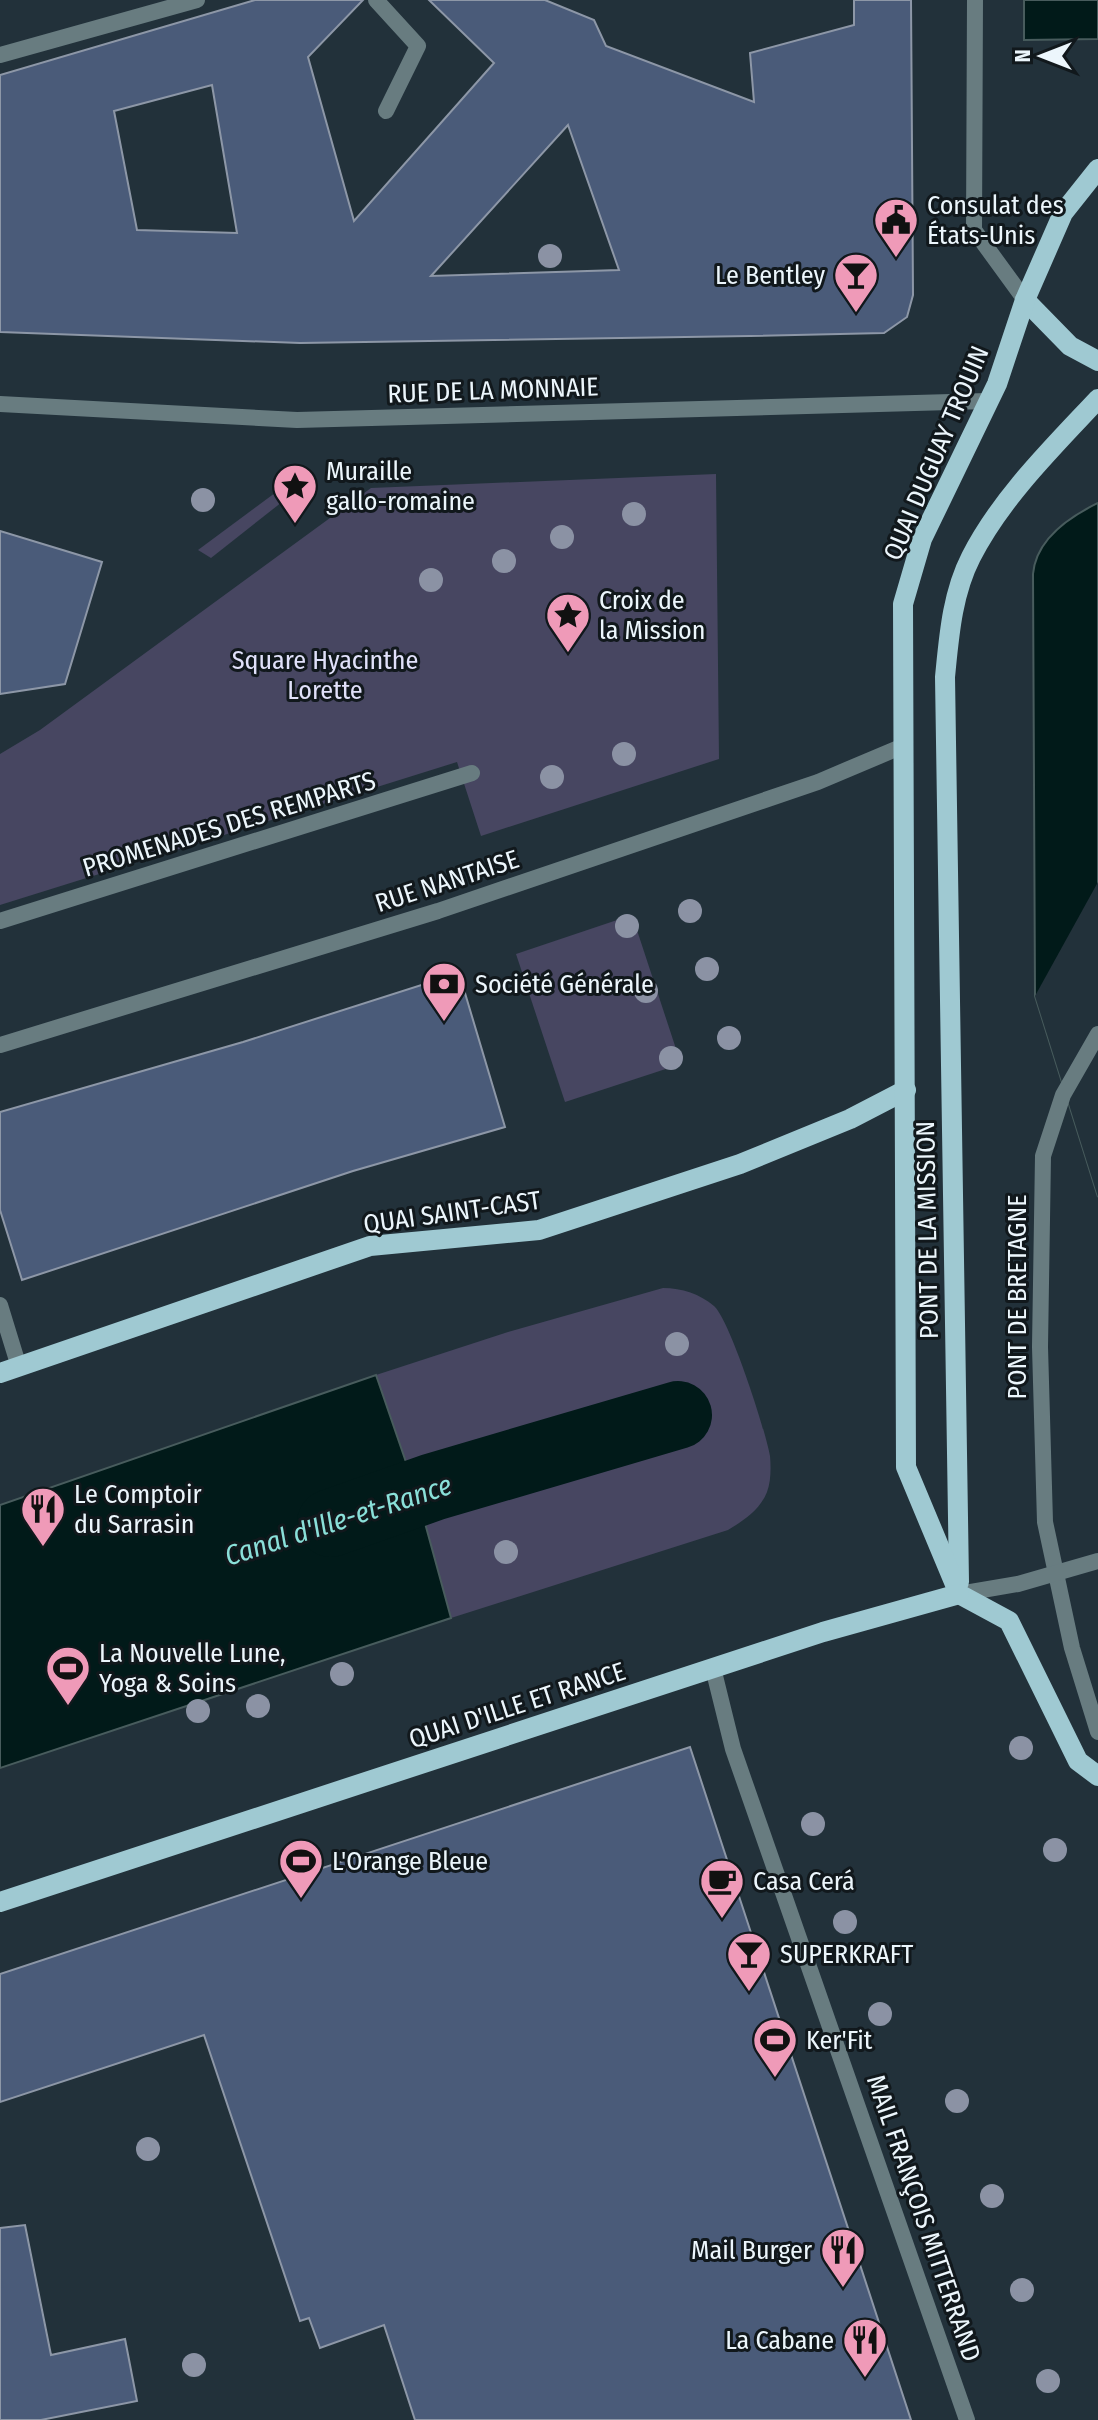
<svg xmlns="http://www.w3.org/2000/svg" width="1098" height="2420" font-family="'Fira Sans Condensed',sans-serif">
<style>
.green{fill:#474661}
.water{fill:#011a19;stroke:#485c5d;stroke-width:2}
.pier{fill:#22313a}
.lines{fill:none;stroke-linecap:round;stroke-linejoin:round}
.canal{stroke:#011a19;stroke-width:68}
.building{fill:#4a5b79;stroke:#8d97a7;stroke-width:2;fill-rule:evenodd}
.service{stroke:#687c80;stroke-width:16}
.pedestrian{stroke:#687c80;stroke-width:16}
.minor{stroke:#687c80;stroke-width:16}
.primary{stroke:#9fc9d2;stroke-width:20}
.tree{fill:#8b92a4}
.labels{text-anchor:middle;stroke-width:6;stroke-linejoin:round;paint-order:stroke}
.poi-label{font-size:26px;fill:#ecf6fc;stroke:#11181c;text-anchor:start}
.street-label{font-size:26px;fill:#ecf6fc;stroke:#11181c}
.park-label{font-size:26px;fill:#e1e1fa;stroke:#11181c}
.water-label{font-size:28px;font-style:italic;fill:#8ae0d9;stroke:#11181c}
</style>
<rect width="100%" height="100%" fill="#22313a"/>
<g class="green">
<polygon points="716,474 719,759 481,836 457,762 0,905 0,754 40,730 371,488"/>
<polygon points="283,487 301,487 211,558 198,550"/>
<polygon points="632,915 681,1064 565,1102 516,954"/>
<path d="M663 1288C682 1288 700 1294 714 1306 730 1320 766 1432 770 1456 771 1467 771 1482 767 1492 760 1510 743 1521 728 1530L451 1618 417 1494 376 1375 508 1332Z"/>
</g>
<g class="water">
<polygon points="1024,0 1098,0 1098,39 1024,40"/>
<path d="M1098 503V1197L1035 996 1033 574C1036 540 1069 517 1098 503Z"/>
<polygon points="376,1375 417,1494 451,1618 0,1768 0,1505"/>
</g>
<polygon class="pier" points="1098,882 1098,1197 1035,996"/>
<g class="lines">
<polyline class="canal" points="331,1523 433,1487 678,1415"/>
</g>
<g class="building">
<path d="M255 0H363L308 57 354 221 494 63 429 0H545L594 20 606 46 754 102 750 53 854 25V0H911L913 295 907 317 884 333 750 336 300 343 0 332V75ZM212 85 237 233 137 230 114 111ZM568 125 619 270 431 276Z"/>
<polygon points="0,531 102,562 65,684 0,694"/>
<polygon points="459,973 505,1127 353,1171 22,1280 0,1210 0,1112 243,1042"/>
<polygon points="690,1747 911,2420 415,2420 384,2325 320,2348 309,2318 300,2321 204,2035 0,2102 0,1974"/>
<polygon points="25,2225 51,2355 125,2339 137,2401 41,2420 0,2420 0,2228"/>
</g>
<g class="lines">
<g class="service">
<polyline points="376,0 418,46 386,111"/>
<polyline points="1098,1034 1063,1095 1043,1156 1040,1347 1045,1522 1072,1648 1098,1732"/>
<polyline points="959,1594 1018,1584 1098,1561"/>
</g>
<g class="pedestrian">
<polyline points="0,55 197,0"/>
<polyline points="0,921 472,773"/>
<polyline points="0,1305 19,1367"/>
<polyline points="713,1668 733,1749 967,2420"/>
</g>
<g class="minor">
<polyline points="975,0 974,230 1025,300"/>
<polyline points="0,404 297,420 987,401"/>
<polyline points="0,1045 438,911 818,782 903,746"/>
</g>
<g class="primary">
<polyline points="1025,300 1070,346 1098,361"/>
<polyline points="0,1373 370,1246 539,1230 740,1164 850,1119 906,1090"/>
<path d="M959 1582 945 677C949 637 952 594 971 557 1001 498 1053 447 1098 399"/>
<polyline points="959,1594 906,1467 903,604 922,539 997,384 1025,300 1063,213 1098,169"/>
<polyline points="959,1594 1009,1621 1078,1761 1098,1776"/>
<polyline points="0,1902 823,1632 959,1594"/>
</g>
</g>
<g class="tree">
<circle cx="550" cy="256" r="12"/>
<circle cx="203" cy="500" r="12"/>
<circle cx="634" cy="514" r="12"/>
<circle cx="562" cy="537" r="12"/>
<circle cx="504" cy="561" r="12"/>
<circle cx="431" cy="580" r="12"/>
<circle cx="624" cy="754" r="12"/>
<circle cx="552" cy="777" r="12"/>
<circle cx="690" cy="911" r="12"/>
<circle cx="627" cy="926" r="12"/>
<circle cx="707" cy="969" r="12"/>
<circle cx="646" cy="991" r="12"/>
<circle cx="729" cy="1038" r="12"/>
<circle cx="671" cy="1058" r="12"/>
<circle cx="677" cy="1344" r="12"/>
<circle cx="506" cy="1552" r="12"/>
<circle cx="342" cy="1674" r="12"/>
<circle cx="258" cy="1706" r="12"/>
<circle cx="198" cy="1711" r="12"/>
<circle cx="1021" cy="1748" r="12"/>
<circle cx="813" cy="1824" r="12"/>
<circle cx="1055" cy="1850" r="12"/>
<circle cx="845" cy="1922" r="12"/>
<circle cx="880" cy="2014" r="12"/>
<circle cx="957" cy="2101" r="12"/>
<circle cx="148" cy="2149" r="12"/>
<circle cx="992" cy="2196" r="12"/>
<circle cx="1022" cy="2290" r="12"/>
<circle cx="194" cy="2365" r="12"/>
<circle cx="1048" cy="2381" r="12"/>
</g>
<defs>
<g id="civic-pin" transform="scale(2.3)"><path d="M0 17L-7.5 6A9.5 9.5 0 1 1 7.5 6Z" fill="#ef9ab8" stroke="#11181c"/><path d="M-.6-6.5H3V-4.5H.6V-3L4-1V1h2V6H-6V1h2V-1L-.6-3ZM-1.2 2.5V6h2.4V2.5Z" fill="#111"/></g>
<g id="bar-pin" transform="scale(2.3)"><path d="M0 17L-7.5 6A9.5 9.5 0 1 1 7.5 6Z" fill="#ef9ab8" stroke="#11181c"/><path d="M-6-5H6L.8 .8V4.5H3.5V6h-7V4.5H-.8V.8Z" fill="#111"/></g>
<g id="sight-pin" transform="scale(2.3)"><path d="M0 17L-7.5 6A9.5 9.5 0 1 1 7.5 6Z" fill="#ef9ab8" stroke="#11181c"/><path d="M0-6L1.8-2.2L6-1.7L2.9 1.2L3.7 5.4L0 3.3L-3.7 5.4L-2.9 1.2L-6-1.7L-1.8-2.2Z" fill="#111"/></g>
<g id="bank-pin" transform="scale(2.3)"><path d="M0 17L-7.5 6A9.5 9.5 0 1 1 7.5 6Z" fill="#ef9ab8" stroke="#11181c"/><path d="M-6-4H6V4H-6ZM0-2.3a2.3 2.3 0 1 0 0 4.6a2.3 2.3 0 1 0 0-4.6Z" fill="#111"/></g>
<g id="restaurant-pin" transform="scale(2.3)"><path d="M0 17L-7.5 6A9.5 9.5 0 1 1 7.5 6Z" fill="#ef9ab8" stroke="#11181c"/><path d="M-5-6h1v4h1v-4h1v4h1v-4h1v5L-1.5 .5V6h-2V.5L-5-1ZM5-6V6H3V1.5H1.5Q1.5-4 5-6Z" fill="#111"/></g>
<g id="stadium-pin" transform="scale(2.3)"><path d="M0 17L-7.5 6A9.5 9.5 0 1 1 7.5 6Z" fill="#ef9ab8" stroke="#11181c"/><path d="M0-5a6.5 5 0 1 0 0 10a6.5 5 0 1 0 0-10ZM-3.5-1.8h7v3.6h-7Z" fill="#111"/></g>
<g id="cafe-pin" transform="scale(2.3)"><path d="M0 17L-7.5 6A9.5 9.5 0 1 1 7.5 6Z" fill="#ef9ab8" stroke="#11181c"/><path d="M-5.5-4.5H6V0H3Q3 3.5 0 3.5H-2.5Q-5.5 3.5-5.5 0ZM3-3.2v2h1.7v-2ZM-6 4.5H4V6H-6Z" fill="#111"/></g>
</defs>
<g fill-rule="evenodd">
<use href="#civic-pin" x="896" y="220"/>
<use href="#bar-pin" x="856" y="275"/>
<use href="#sight-pin" x="295" y="486"/>
<use href="#sight-pin" x="568" y="615"/>
<use href="#bank-pin" x="444" y="984"/>
<use href="#restaurant-pin" x="43" y="1509"/>
<use href="#stadium-pin" x="68" y="1668"/>
<use href="#stadium-pin" x="301" y="1861"/>
<use href="#cafe-pin" x="722" y="1881"/>
<use href="#bar-pin" x="749" y="1954"/>
<use href="#stadium-pin" x="775" y="2040"/>
<use href="#restaurant-pin" x="843" y="2250"/>
<use href="#restaurant-pin" x="865" y="2340"/>
</g>
<g class="labels">
<g class="poi-label">
<text x="927" y="214">Consulat des<tspan x="927" dy="30">États-Unis</tspan></text>
<text x="825" y="284" text-anchor="end">Le Bentley</text>
<text x="326" y="480">Muraille<tspan x="326" dy="30">gallo-romaine</tspan></text>
<text x="599" y="609">Croix de<tspan x="599" dy="30">la Mission</tspan></text>
<text x="475" y="993">Société Générale</text>
<text x="74" y="1503">Le Comptoir<tspan x="74" dy="30">du Sarrasin</tspan></text>
<text x="99" y="1662">La Nouvelle Lune,<tspan x="99" dy="30">Yoga &amp; Soins</tspan></text>
<text x="332" y="1870">L'Orange Bleue</text>
<text x="753" y="1890">Casa Cerá</text>
<text x="780" y="1963">SUPERKRAFT</text>
<text x="806" y="2049">Ker'Fit</text>
<text x="812" y="2259" text-anchor="end">Mail Burger</text>
<text x="834" y="2349" text-anchor="end">La Cabane</text>
</g>
<g class="street-label">
<text transform="translate(493 390) rotate(-2)" y="9">RUE DE LA MONNAIE</text>
<text transform="translate(936 453) rotate(-67)" y="9">QUAI DUGUAY TROUIN</text>
<text transform="translate(229 824) rotate(-17)" y="9">PROMENADES DES REMPARTS</text>
<text transform="translate(447 881) rotate(-18)" y="9">RUE NANTAISE</text>
<text transform="translate(452 1212) rotate(-8)" y="9">QUAI SAINT-CAST</text>
<text transform="translate(927 1230) rotate(-91)" y="9">PONT DE LA MISSION</text>
<text transform="translate(1017 1297) rotate(-90)" y="9">PONT DE BRETAGNE</text>
<text transform="translate(517 1705) rotate(-18)" y="9">QUAI D'ILLE ET RANCE</text>
<text transform="translate(924 2218) rotate(71)" y="9">MAIL FRANÇOIS MITTERRAND</text>
</g>
<g class="park-label">
<text x="325" y="669">Square Hyacinthe<tspan x="325" dy="30">Lorette</tspan></text>
</g>
<g class="water-label">
<text transform="translate(338 1520) rotate(-18)" y="10">Canal d'Ille-et-Rance</text>
</g>
</g>
<g transform="translate(1042 56) rotate(270)" stroke="#11181c" stroke-width="6" paint-order="stroke">
<path d="M0-6L14 30L0 20L-14 30Z" fill="#ecf6fc"/>
<text y="-12" font-size="22" font-weight="bold" text-anchor="middle" fill="#ecf6fc">N</text>
</g>
</svg>
